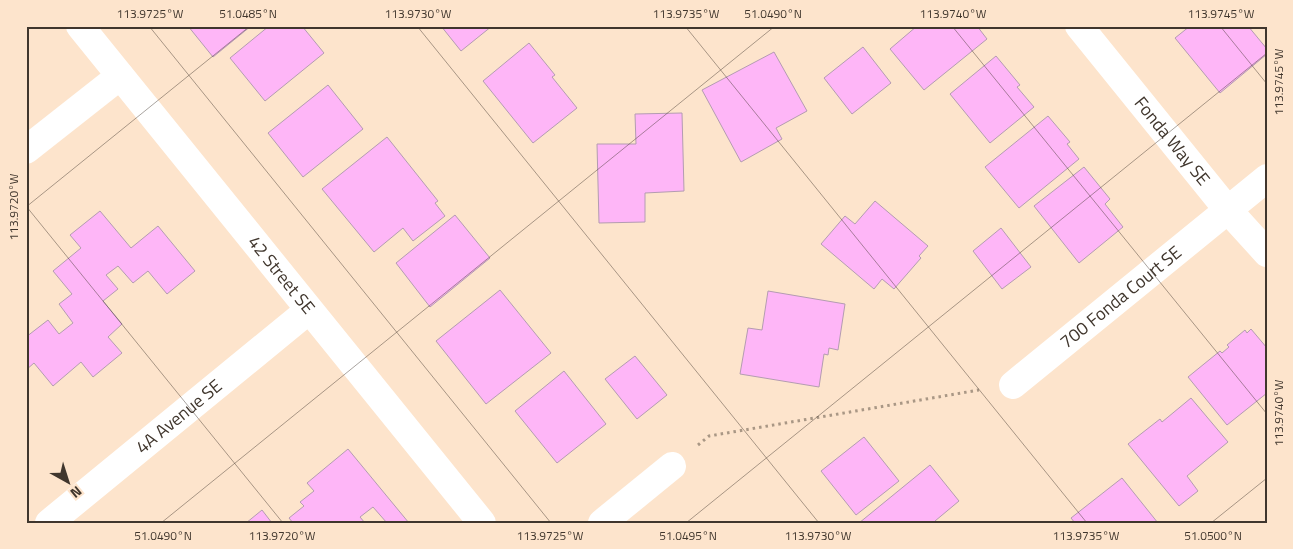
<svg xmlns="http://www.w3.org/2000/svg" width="1293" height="549" font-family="'Titillium Web',sans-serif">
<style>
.building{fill:#feb6f7;stroke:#b49cb1}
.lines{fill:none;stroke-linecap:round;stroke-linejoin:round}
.path{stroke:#a99785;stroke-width:3;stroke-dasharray:2.5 4;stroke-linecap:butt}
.minor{stroke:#fff;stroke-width:28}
.ticks{fill:none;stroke:#40362d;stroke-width:1;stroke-opacity:0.45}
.labels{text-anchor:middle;stroke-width:4;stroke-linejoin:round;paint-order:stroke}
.street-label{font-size:18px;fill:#40362d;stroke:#fde4cc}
.neatline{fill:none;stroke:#40362d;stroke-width:2}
.ticks-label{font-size:12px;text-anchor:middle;fill:#40362d}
</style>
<rect width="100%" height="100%" fill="#fde4cc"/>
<g class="building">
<polygon points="188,26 251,26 213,57"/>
<polygon points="269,26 302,26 324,53 265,101 230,58"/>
<polygon points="441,26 492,26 461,51"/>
<polygon points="917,26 977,26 987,39 924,90 890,49"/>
<polygon points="1190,26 1248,26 1267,49 1267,54 1220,93 1175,38"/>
<polygon points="529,43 555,75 552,77 577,108 533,143 483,81"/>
<polygon points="863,47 891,83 852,114 824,78"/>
<polygon points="774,52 807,111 776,128 782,139 741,162 702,90"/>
<polygon points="996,56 1020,85 1017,87 1034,107 990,143 950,94"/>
<polygon points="328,85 363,129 303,177 268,133"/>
<polygon points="682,113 684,191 645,193 645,222 599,223 597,144 636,144 635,114"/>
<polygon points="1048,116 1070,142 1067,144 1079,159 1019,208 985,167"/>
<polygon points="387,137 438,201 435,203 445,216 413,241 403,228 374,252 322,189"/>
<polygon points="1084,167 1110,199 1105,204 1123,227 1079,263 1034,206"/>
<polygon points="875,201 928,246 919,256 921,258 894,289 882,279 874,289 821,244 845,216 855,224"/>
<polygon points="100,211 131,248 158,226 195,271 167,294 148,271 133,283 118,266 106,275 118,289 103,301 122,324 108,337 122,353 93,377 81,362 53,386 34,363 26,370 26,337 48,320 59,334 73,323 59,304 72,294 53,271 81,248 70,235"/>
<polygon points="455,215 490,258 430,307 396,263"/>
<polygon points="1001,228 1031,267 1002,289 973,251"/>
<polygon points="500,290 551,353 486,404 436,341"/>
<polygon points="768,291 845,304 838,350 829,348 828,355 824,354 819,387 740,374 748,328 762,330"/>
<polygon points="1251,329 1267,348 1267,393 1227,425 1188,377 1220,351 1222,353 1229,347 1227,345 1245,330 1247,333"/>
<polygon points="635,356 667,395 637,419 605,379"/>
<polygon points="564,371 606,424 557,463 515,411"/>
<polygon points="1191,398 1228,442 1187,476 1198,491 1179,506 1128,444 1160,419 1162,422"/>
<polygon points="864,437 899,481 856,515 821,471"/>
<polygon points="348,449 409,523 387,523 373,507 360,517 365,523 293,523 289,518 304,506 300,502 314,491 307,483"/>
<polygon points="930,465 959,501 935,521 936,523 859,523"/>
<polygon points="1122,478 1158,523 1075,523 1071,518"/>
<polygon points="262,510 272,523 246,523"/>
</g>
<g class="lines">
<polyline class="path" points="698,445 709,436 979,390"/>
<g class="minor">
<path id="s1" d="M80 26 482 523"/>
<path id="s2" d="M1079 26 1227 209 1267 253"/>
<polyline points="26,150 120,76"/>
<path id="s3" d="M1013 385 1267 178"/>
<path id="s4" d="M49 523 309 310"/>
<polyline points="602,523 672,466"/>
</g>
</g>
<path class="ticks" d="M149 26 551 523M417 26 819 523M685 26 1087 523M952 26 1267 414M1220 26 1267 84M26 206 283 523M26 207 250 26M161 523 775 26M686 523 1267 53M1211 523 1267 478"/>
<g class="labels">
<g class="street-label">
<text dy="6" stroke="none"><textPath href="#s2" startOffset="148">Fonda Way SE</textPath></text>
<text dy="6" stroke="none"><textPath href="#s1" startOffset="320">42 Street SE</textPath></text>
<text dy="6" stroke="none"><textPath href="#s3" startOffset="139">700 Fonda Court SE</textPath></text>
<text dy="6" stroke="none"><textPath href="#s4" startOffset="168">4A Avenue SE</textPath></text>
</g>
</g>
<rect width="1293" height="549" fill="none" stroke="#fde4cc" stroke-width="55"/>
<g transform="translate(68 482) rotate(141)" stroke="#fde4cc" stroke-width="4" paint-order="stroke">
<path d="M0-4L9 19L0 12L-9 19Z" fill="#40362d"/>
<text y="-8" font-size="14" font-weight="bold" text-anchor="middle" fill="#40362d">N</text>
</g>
<rect x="28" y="28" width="1238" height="494" class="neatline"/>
<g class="ticks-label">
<text x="150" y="18">113.9725°W</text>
<text x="248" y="18">51.0485°N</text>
<text x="418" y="18">113.9730°W</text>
<text x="686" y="18">113.9735°W</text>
<text x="773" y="18">51.0490°N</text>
<text x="953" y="18">113.9740°W</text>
<text x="1221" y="18">113.9745°W</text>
<text transform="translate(1279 82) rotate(-90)" y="4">113.9745°W</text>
<text transform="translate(14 207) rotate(-90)" y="4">113.9720°W</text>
<text transform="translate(1279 413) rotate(-90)" y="4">113.9740°W</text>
<text x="163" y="540">51.0490°N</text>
<text x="282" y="540">113.9720°W</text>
<text x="550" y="540">113.9725°W</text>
<text x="688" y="540">51.0495°N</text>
<text x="818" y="540">113.9730°W</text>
<text x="1086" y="540">113.9735°W</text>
<text x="1213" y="540">51.0500°N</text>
</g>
</svg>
